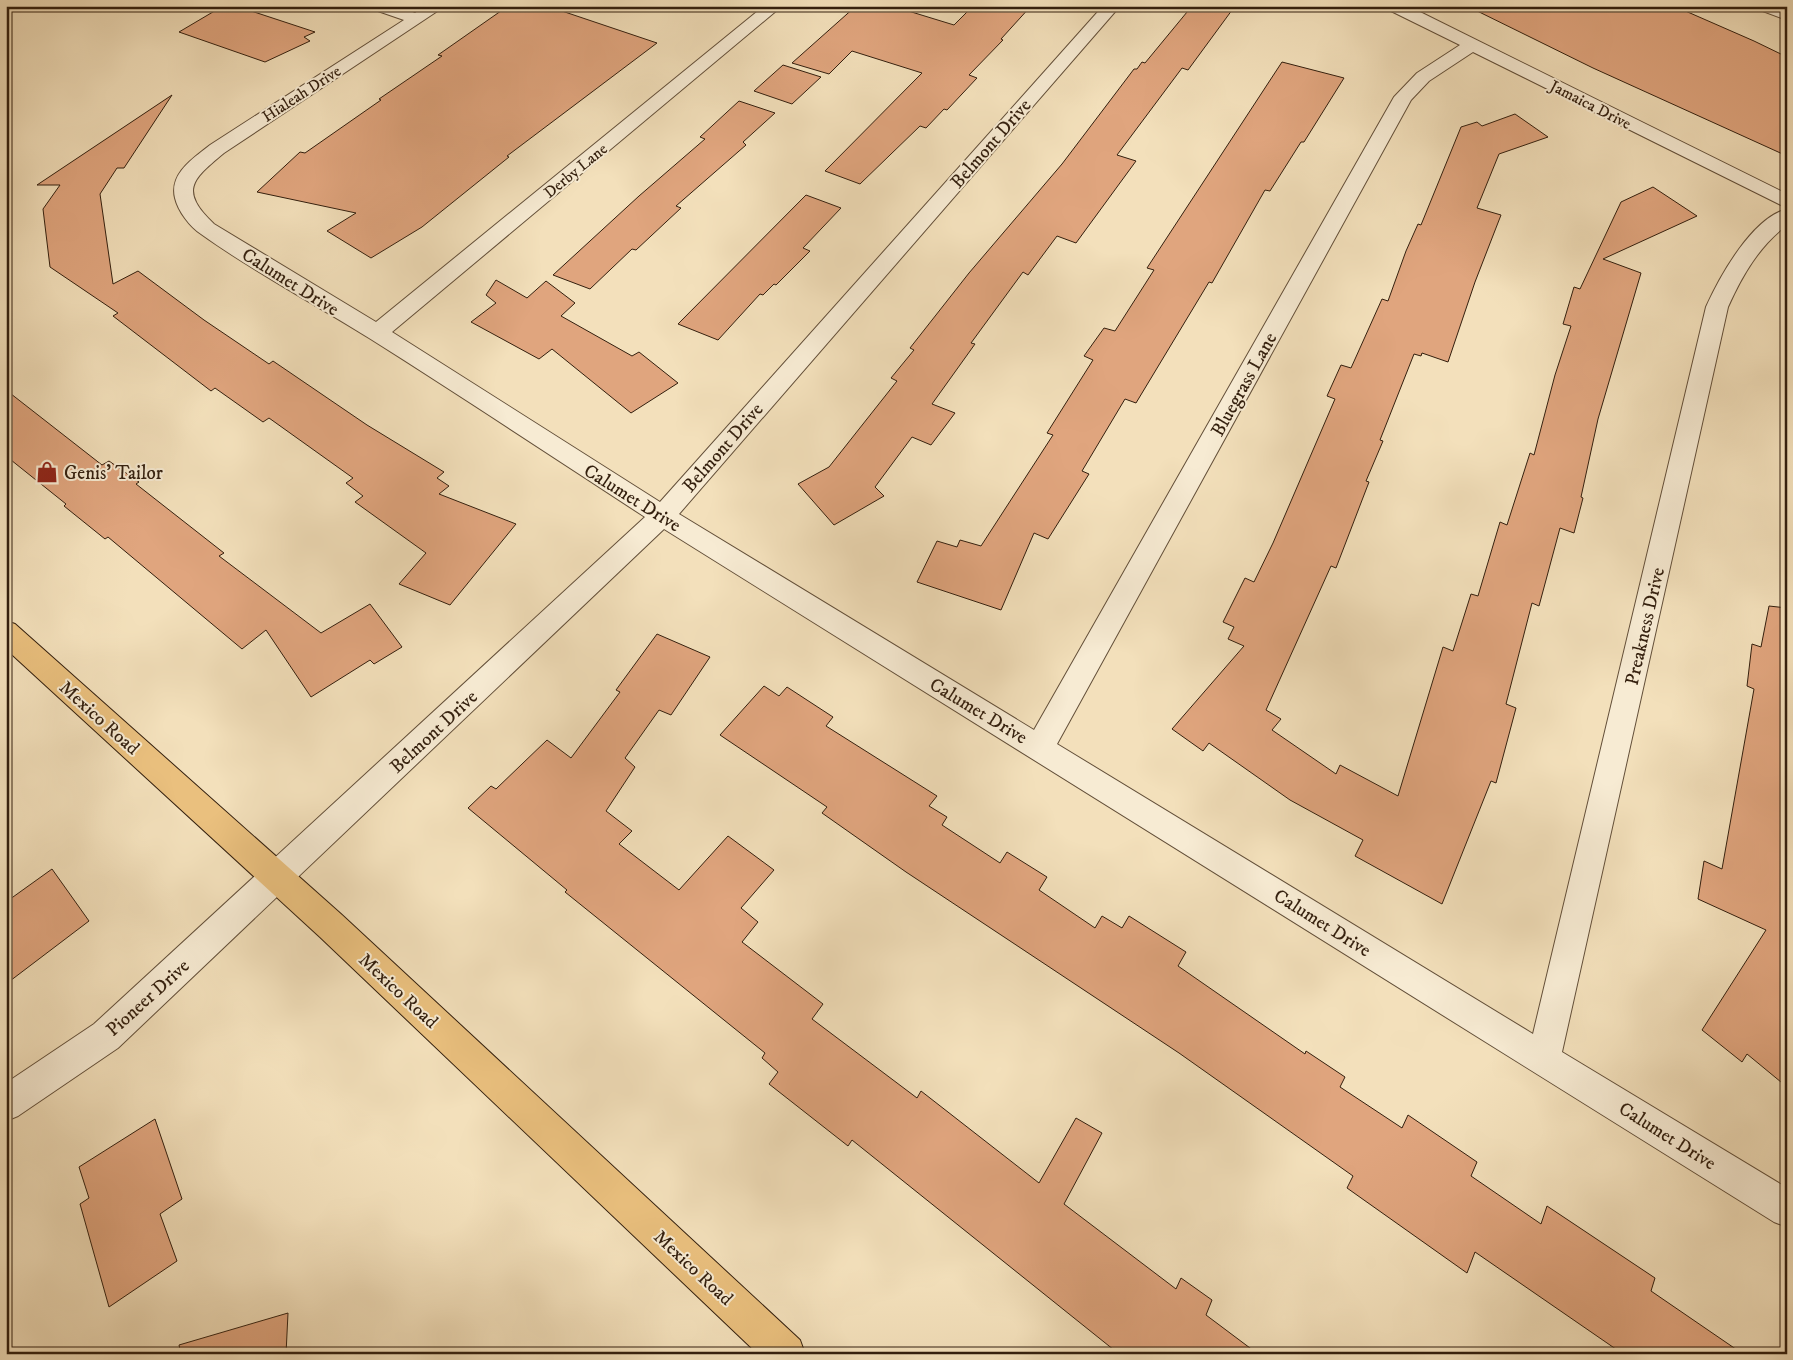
<svg xmlns="http://www.w3.org/2000/svg" width="1793" height="1360" font-family="'IM FELL DW Pica',serif">
<style>
.building{fill:#e0a57e;stroke:#331f0e}
.lines{fill:none;stroke-linecap:round;stroke-linejoin:round}
.street-casing{stroke:#634f39;stroke-width:2}
.primary-casing{stroke:#331f0e;stroke-width:2}
.street{fill:#f7ebd3;fill-rule:evenodd}
.primary{fill:#eac07e;fill-rule:evenodd}
.labels{text-anchor:middle;stroke-width:4;stroke-linejoin:round;paint-order:stroke}
.far-street-label{font-size:16px;fill:#331f0e;stroke:#f7ebd3}
.street-label{font-size:19px;fill:#331f0e;stroke:#f7ebd3}
.poi-label{font-size:19px;fill:#331f0e;stroke:#f7ebd3;text-anchor:start}
</style>
<rect width="100%" height="100%" fill="#f3e0bb"/>
<filter id="stains"><feTurbulence type="fractalNoise" baseFrequency=".004" numOctaves="4"/><feColorMatrix values="0 0 0 0 .2 0 0 0 0 .09 0 0 0 0 .02 0 0 0 .5 -.17"/></filter>
<radialGradient id="worn" r=".72"><stop offset=".6" stop-color="#630" stop-opacity="0"/><stop offset="1" stop-color="#630" stop-opacity=".3"/></radialGradient>
<g class="building">
<polygon points="223,6 236,6 315,32 304,37 310,41 265,62 179,32"/>
<polygon points="508,6 547,6 657,43 507,156 509,157 422,227 371,258 327,231 356,213 257,192 300,152 305,153 381,100 379,99 442,56 438,55"/>
<polygon points="856,6 892,6 954,25 973,6 1031,6 1001,39 1003,40 969,75 977,78 947,110 944,109 926,128 920,126 860,184 825,171 922,73 852,51 829,74 792,63"/>
<polygon points="1192,6 1235,6 1188,70 1182,68 1117,155 1136,161 1076,243 1057,236 1028,275 1023,272 971,343 975,344 932,404 955,413 931,445 912,437 875,487 884,496 834,525 798,484 829,467 897,381 891,378 914,350 910,348 969,273 1062,164 1134,69 1137,69 1142,62 1145,63"/>
<polygon points="1467,6 1674,6 1754,41 1787,57 1787,156 1593,68"/>
<polygon points="1282,62 1344,78 1304,142 1301,142 1270,191 1265,190 1212,283 1209,282 1136,403 1125,399 1082,471 1089,474 1048,539 1034,533 1001,610 917,582 937,541 957,547 960,540 981,546 1053,435 1047,433 1093,360 1084,356 1104,328 1115,331 1154,270 1147,268"/>
<polygon points="783,65 821,77 792,104 754,91"/>
<polygon points="172,95 124,168 117,168 100,194 113,284 138,271 204,320 269,364 273,361 367,425 444,472 437,478 449,486 439,494 516,524 450,605 399,584 426,553 355,502 363,496 346,483 353,478 269,418 263,422 215,388 211,391 113,316 118,313 50,267 43,209 60,185 37,185"/>
<polygon points="739,101 775,113 743,142 746,145 676,206 681,208 636,250 632,249 590,289 553,275 639,196 705,139 700,137"/>
<polygon points="1515,114 1548,137 1499,154 1477,208 1501,215 1475,282 1448,362 1422,353 1421,356 1414,354 1380,440 1383,441 1366,481 1369,482 1336,568 1331,566 1266,710 1281,719 1272,730 1336,774 1340,765 1398,796 1443,647 1453,651 1471,594 1478,596 1500,522 1507,525 1530,453 1534,455 1555,375 1571,326 1563,324 1574,287 1580,289 1621,202 1653,187 1697,216 1603,259 1641,273 1598,419 1581,497 1583,498 1574,533 1560,528 1539,606 1532,603 1506,704 1516,708 1496,783 1491,781 1442,904 1355,856 1363,840 1290,800 1209,743 1203,751 1172,729 1244,646 1228,639 1234,627 1223,622 1245,578 1254,582 1273,543 1335,399 1327,396 1341,365 1351,368 1382,299 1388,301 1406,251 1418,224 1421,225 1461,127 1477,122 1482,126"/>
<polygon points="806,195 841,208 803,248 810,251 776,285 774,284 763,295 760,294 718,340 678,324"/>
<polygon points="496,280 527,298 546,281 575,303 561,316 632,356 639,352 678,383 631,413 552,349 539,359 471,322 496,303 486,295"/>
<polygon points="6,390 102,465 109,461 139,482 136,484 224,553 219,556 321,633 370,604 402,647 374,664 370,660 311,697 266,630 242,649 108,537 105,539 64,506 66,504 6,456"/>
<polygon points="1769,606 1787,608 1787,1087 1747,1054 1742,1062 1702,1030 1766,930 1698,899 1704,861 1722,869 1754,689 1747,686 1752,644 1761,647"/>
<polygon points="657,634 710,657 671,715 659,710 625,758 635,767 606,811 632,831 619,844 679,890 728,836 774,870 741,908 758,922 742,942 823,1004 812,1019 917,1098 921,1091 1039,1183 1076,1118 1102,1133 1064,1204 1176,1289 1181,1278 1212,1300 1206,1315 1258,1354 1119,1354 852,1140 848,1146 769,1084 778,1072 762,1058 765,1053 565,892 567,890 468,808 491,786 496,789 547,740 571,758 620,692 616,690"/>
<polygon points="764,686 779,696 787,687 833,717 826,726 937,796 929,806 947,817 942,825 1000,863 1007,852 1047,877 1039,890 1095,928 1102,916 1122,928 1129,916 1186,952 1178,966 1305,1054 1306,1051 1345,1077 1340,1087 1402,1128 1408,1115 1477,1162 1471,1176 1541,1224 1547,1206 1655,1278 1651,1291 1743,1354 1623,1354 1475,1252 1467,1273 1347,1188 1353,1176 1179,1053 906,872 822,813 827,807 720,735"/>
<polygon points="52,869 89,921 6,984 6,902"/>
<polygon points="155,1119 182,1199 160,1214 177,1261 109,1307 80,1204 89,1198 79,1167"/>
<polygon points="288,1313 286,1354 181,1354 179,1345"/>
</g>
<g class="lines">
<g class="street-casing">
<g id="street">
<path d="M373 6H397L415 13 425 6H445L224 153C193 179 178 190 214 224L376 322 764 6H782L392 332 660 502 1103 6H1120L679 514 1034 730 1394 97 1417 73 1460 45 1389 10 1387 6H1408L1787 194V208L1473 52 1429 81 1411 100 1057 744 1533 1034 1706 307C1720 276 1752 218 1787 209V225C1759 246 1742 276 1728 307L1562 1052 1787 1188V1227L1774 1222 664 529 118 1048 18 1116 6 1121V1083L94 1024 645 517C553 457 461 396 369 338 313 303 254 272 201 234 190 227 178 211 175 198 169 173 194 158 210 145L404 20 375 10Z"/>
<polygon points="1758,6 1781,6 1787,9 1787,20 1760,10"/>
</g>
</g>
<g class="primary-casing">
<polygon id="primary" points="6,621 15,624 342,915 800,1340 805,1354 758,1354 320,937 6,649"/>
</g>
<use href="#street" class="street"/>
<use href="#primary" class="primary"/>
</g>
<defs>
<g id="shop-bare" transform="scale(1.725)"><path d="M-5-2.5h2.3a2.7 3.5 0 0 1 5.4 0H5L5.5 6h-11ZM-1.5-2.5h3a1.5 2.3 0 0 0-3 0Z" fill="#8f2418" stroke="#f7ebd3" stroke-width="2.5" paint-order="stroke"/></g>
</defs>
<g fill-rule="evenodd">
<use href="#shop-bare" x="47" y="472"/>
</g>
<g class="labels">
<g class="far-street-label">
<text transform="translate(301 93) rotate(-33)" y="6">Hialeah Drive</text>
<text transform="translate(1591 104) rotate(27)" y="6">Jamaica Drive</text>
<text transform="translate(575 170) rotate(-39)" y="6">Derby Lane</text>
</g>
<g class="street-label">
<text transform="translate(990 143) rotate(-49)" y="7">Belmont Drive</text>
<text transform="translate(291 281) rotate(32)" y="7">Calumet Drive</text>
<text transform="translate(1243 384) rotate(-61)" y="7">Bluegrass Lane</text>
<text transform="translate(722 447) rotate(-49)" y="7">Belmont Drive</text>
<text transform="translate(633 497) rotate(32)" y="7">Calumet Drive</text>
<text transform="translate(1644 626) rotate(-77)" y="7">Preakness Drive</text>
<text transform="translate(979 710) rotate(31)" y="7">Calumet Drive</text>
<text transform="translate(100 717) rotate(42)" y="7">Mexico Road</text>
<text transform="translate(433 731) rotate(-43)" y="7">Belmont Drive</text>
<text transform="translate(1323 922) rotate(32)" y="7">Calumet Drive</text>
<text transform="translate(399 990) rotate(43)" y="7">Mexico Road</text>
<text transform="translate(147 997) rotate(-42)" y="7">Pioneer Drive</text>
<text transform="translate(1668 1135) rotate(32)" y="7">Calumet Drive</text>
<text transform="translate(694 1267) rotate(43)" y="7">Mexico Road</text>
</g>
<g class="poi-label">
<text x="64" y="479">Genis' Tailor</text>
</g>
</g>
<rect width="1793" height="1360" fill="none" stroke="#f3e0bb" stroke-width="25"/>
<rect x="8" y="8" width="1778" height="1345" fill="none" stroke="#331f0e" stroke-width="2.5"/>
<rect x="12" y="12" width="1768" height="1335" fill="none" stroke="#331f0e"/>
<rect width="100%" height="100%" filter="url(#stains)"/>
<rect width="100%" height="100%" fill="url(#worn)"/>
</svg>
